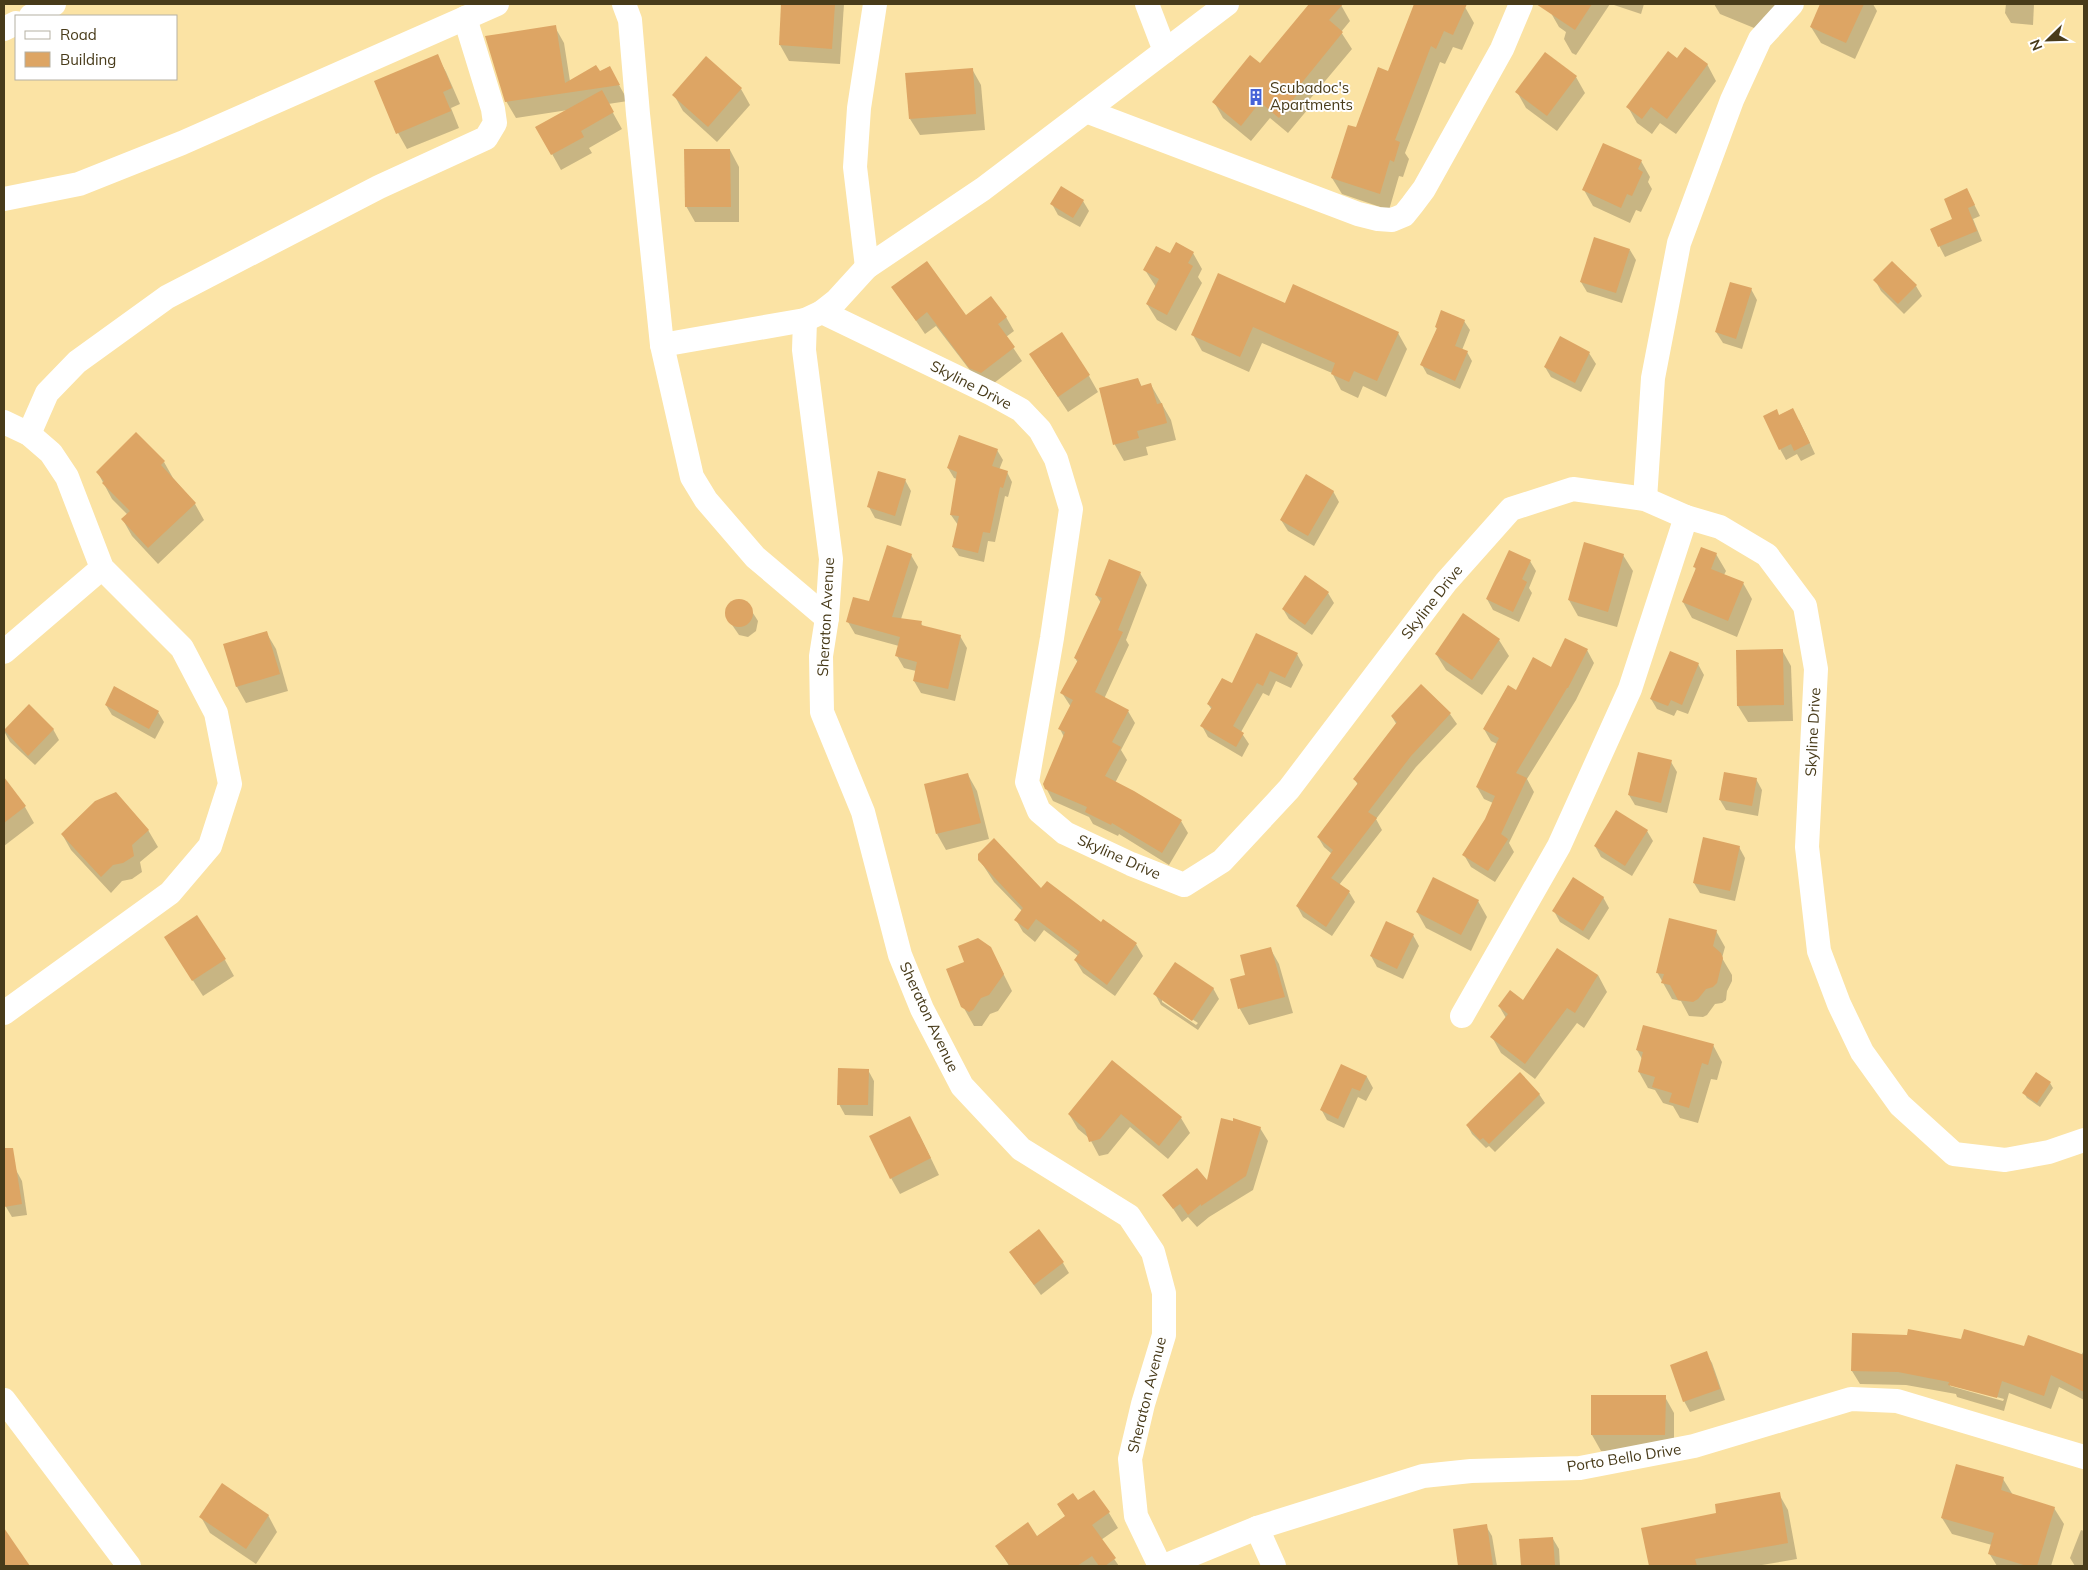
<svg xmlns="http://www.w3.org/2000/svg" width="2088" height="1570" font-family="Mulish,sans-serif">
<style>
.shadow{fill:#0003;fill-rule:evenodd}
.building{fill:#dda564}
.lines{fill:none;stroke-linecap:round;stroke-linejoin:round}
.street{stroke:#fff;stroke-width:24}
.labels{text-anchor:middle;stroke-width:4;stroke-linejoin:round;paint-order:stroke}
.poi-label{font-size:15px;fill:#483b1a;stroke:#fff;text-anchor:start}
.street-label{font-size:15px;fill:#483b1a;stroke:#fff}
</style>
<rect width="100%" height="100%" fill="#fbe3a4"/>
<g class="shadow">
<polygon points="783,4 844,4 840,64 789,61 780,45"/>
<polygon points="1311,4 1341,5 1350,21 1341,32 1352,49 1305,105 1308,109 1288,133 1270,118 1251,141 1223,118 1214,102 1261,64"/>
<polygon points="1416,4 1457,4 1465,7 1474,23 1462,50 1453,47 1445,64 1440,62 1405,153 1409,159 1403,177 1399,176 1389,210 1342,194 1332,178 1357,129 1388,73"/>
<polygon points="1557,4 1610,4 1576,55 1572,53 1564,39 1566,32 1559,27 1551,13"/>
<polygon points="1611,4 1644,4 1641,14"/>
<polygon points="1714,4 1780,4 1773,21 1764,17 1759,30 1720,14"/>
<polygon points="1821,4 1873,4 1877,11 1855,59 1821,43 1811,27"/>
<polygon points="2006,4 2034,4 2033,25 2011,23 2005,13"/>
<polygon points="555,27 564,43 570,81 600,73 609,67 628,101 608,104 622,129 589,148 592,153 561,170 537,127 568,110 516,118 506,101"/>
<polygon points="437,56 446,72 460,104 451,108 459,128 407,149 398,133 376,81"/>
<polygon points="1677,60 1707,64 1716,81 1676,134 1660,123 1652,134 1637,123 1628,107"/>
<polygon points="972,69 981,85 985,130 920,135 910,119"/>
<polygon points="1576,77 1585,93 1557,131 1526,108 1517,92"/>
<polygon points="741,89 750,105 717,142 683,111 674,95"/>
<polygon points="730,150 739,167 739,222 695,222 686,206"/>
<polygon points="1641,161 1650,177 1648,182 1652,189 1641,212 1636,210 1630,223 1593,206 1584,190"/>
<polygon points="1972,200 1980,216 1973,219 1982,241 1945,257 1931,230 1954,220"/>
<polygon points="1083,201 1089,211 1080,227 1058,215 1052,204"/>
<polygon points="1630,250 1636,260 1622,303 1587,292 1581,282"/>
<polygon points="1193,253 1202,269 1198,277 1202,283 1176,331 1157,320 1147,304 1156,287 1145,270 1171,255"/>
<polygon points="1875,280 1916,286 1922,296 1904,314 1881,291"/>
<polygon points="893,287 966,317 1006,317 1014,331 1006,337 1022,361 989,387 979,382 936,326 925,334"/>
<polygon points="1751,289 1757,300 1742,349 1723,343 1716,332"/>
<polygon points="1286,304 1398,333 1407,349 1386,397 1363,386 1358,398 1341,390 1332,373 1262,343 1249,372 1202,351 1193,335"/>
<polygon points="1464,321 1470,330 1462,350 1467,352 1472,361 1460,389 1427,374 1422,365 1437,329 1436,327"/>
<polygon points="1560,338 1589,353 1596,364 1581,392 1551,377 1545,367"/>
<polygon points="1040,370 1089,376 1098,392 1068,412"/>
<polygon points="1138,379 1142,387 1151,385 1171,420 1176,440 1146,447 1148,455 1124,461 1115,445 1100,389"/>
<polygon points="1779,416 1799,420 1815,454 1801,461 1797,454 1786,460 1780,449"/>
<polygon points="997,450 1003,460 999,470 1007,472 1012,482 1008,497 1005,496 995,542 988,541 984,562 959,556 953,547 958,525 951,515 957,479 954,478 948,468"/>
<polygon points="164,462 173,478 195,504 204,520 158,564 132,536 123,520 128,515 112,499 98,473"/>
<polygon points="905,480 911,491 901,526 875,518 869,507"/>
<polygon points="1333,491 1339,502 1314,546 1288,531 1281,520"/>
<polygon points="1716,554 1726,571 1724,575 1743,583 1752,599 1737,637 1692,618 1683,602 1696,570 1695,567"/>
<polygon points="911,555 918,567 901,619 921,623 923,627 960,636 967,648 955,701 921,693 914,681 916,671 904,668 897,656 899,646 855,634 848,622 870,602"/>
<polygon points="1623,555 1633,571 1617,627 1578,616 1569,600"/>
<polygon points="1530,561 1536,571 1529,588 1532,593 1519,622 1493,610 1487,599"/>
<polygon points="1140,573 1147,585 1126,640 1129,645 1104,699 1128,711 1135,723 1121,750 1127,760 1115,783 1181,821 1188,833 1169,865 1119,834 1118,836 1093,824 1089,817 1053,801 1046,788 1064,737 1060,729 1071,707 1062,693 1078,663 1075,658 1101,603 1096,595"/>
<polygon points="1328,593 1334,603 1312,635 1289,619 1283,609"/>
<polygon points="736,601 746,602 758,621 756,631 748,637 739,635 726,616 728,606"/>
<polygon points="266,632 276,649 288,691 246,703 237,687 225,645"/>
<polygon points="1499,640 1509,656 1482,695 1446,670 1436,654"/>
<polygon points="1587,650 1594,663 1576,700 1527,779 1534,792 1509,843 1514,852 1495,882 1471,867 1464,855 1486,820 1493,803 1484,799 1477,787 1497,744 1491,741 1484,729 1517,692 1551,668"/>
<polygon points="1782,650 1791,666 1793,721 1748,722 1738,706 1737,651"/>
<polygon points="1297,654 1303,665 1291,688 1276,681 1269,696 1263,693 1241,732 1249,744 1242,757 1208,737 1202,726 1212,710 1208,704 1233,685"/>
<polygon points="1698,664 1704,675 1688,714 1677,710 1674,716 1657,709 1651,699"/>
<polygon points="1421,686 1450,714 1457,724 1416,767 1376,819 1382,830 1339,885 1349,892 1355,902 1332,936 1303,917 1297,906 1332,854 1324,847 1318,837 1358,785 1355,780 1397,725 1392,717"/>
<polygon points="106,705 158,712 164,722 155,739 112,715"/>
<polygon points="29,706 53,729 59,740 35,765 10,742 4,731"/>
<polygon points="1671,762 1677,772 1667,813 1635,805 1629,795"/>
<polygon points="968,775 977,791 989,839 946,850 937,834"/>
<polygon points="4,779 25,807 34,823 4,846"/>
<polygon points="1756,779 1762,790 1758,816 1726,810 1720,800"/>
<polygon points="148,830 158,847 140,862 142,872 132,879 122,881 111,893 71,850 62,834"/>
<polygon points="1647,831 1653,841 1632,876 1601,857 1595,846"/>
<polygon points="1739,847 1745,858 1735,901 1700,893 1694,883"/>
<polygon points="979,859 1041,890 1136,944 1143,956 1115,996 1083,973 1075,960 1078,956 1044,930 1035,942 1023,932 1016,920 1022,911 994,882"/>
<polygon points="1603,897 1609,908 1589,940 1560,922 1554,911"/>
<polygon points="1478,901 1487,917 1471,951 1426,928 1417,912"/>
<polygon points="1716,931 1725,947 1722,958 1732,975 1732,981 1727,991 1726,1000 1722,1003 1715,1004 1707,1015 1703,1017 1689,1016 1681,1001 1672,999 1657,972"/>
<polygon points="1413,935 1419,946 1403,979 1377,967 1371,956"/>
<polygon points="1270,948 1279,964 1293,1013 1249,1025 1240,1009 1232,980 1247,976"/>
<polygon points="175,953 225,960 234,976 203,996"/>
<polygon points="999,965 1012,991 998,1011 990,1014 982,1026 974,1026 965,1010 948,969"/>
<polygon points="1598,975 1607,992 1584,1028 1577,1023 1535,1079 1501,1053 1492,1037 1506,1018 1499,1006 1524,1002"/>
<path d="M1213 988 1219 999 1198 1030 1161 1005 1155 994ZM1162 999 1198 1023 1196 1025 1162 1002Z"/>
<polygon points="1713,1045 1722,1062 1717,1080 1711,1079 1698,1123 1680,1118 1673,1106 1663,1103 1655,1090 1648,1088 1639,1072 1642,1059 1637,1050"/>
<polygon points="1112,1062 1181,1118 1190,1133 1168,1159 1130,1127 1108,1154 1099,1156 1090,1139 1078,1129 1069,1114"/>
<polygon points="1342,1066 1367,1077 1373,1088 1366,1101 1358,1097 1344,1128 1327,1120 1321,1109"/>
<polygon points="868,1070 874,1081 873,1116 845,1115 839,1104"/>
<polygon points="2050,1083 2053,1088 2040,1107 2027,1098 2024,1093"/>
<polygon points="1539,1094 1545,1103 1495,1152 1489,1146 1486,1148 1472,1134 1467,1125"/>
<polygon points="1260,1128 1268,1141 1253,1190 1209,1217 1197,1227 1188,1217 1182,1222 1164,1195 1207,1183"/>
<polygon points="919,1134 939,1175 900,1194 891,1178"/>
<polygon points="16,1170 22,1181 27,1215 12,1217 6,1207 4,1172"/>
<polygon points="1010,1252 1063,1263 1069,1273 1041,1295"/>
<path d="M1962 1340 2081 1356 2084 1350V1400L2059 1387 2051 1409 2009 1393 2004 1411 1957 1397 1956 1394 1906 1385 1860 1384 1852 1371ZM1950 1384 2004 1399 2003 1401 1950 1386Z"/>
<polygon points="1706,1353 1712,1363 1725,1400 1690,1412 1684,1401"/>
<polygon points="1665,1397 1674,1413 1674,1451 1601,1451 1592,1435"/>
<polygon points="2003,1479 2013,1495 2054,1508 2064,1524 2051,1566 1997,1566 1989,1553 1992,1545 1952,1534 1942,1518"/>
<polygon points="1779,1494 1788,1510 1797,1559 1756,1566 1650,1566 1643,1529 1717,1514"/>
<polygon points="1077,1502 1109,1513 1118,1528 1101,1540 1119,1566 1009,1566 997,1546 1037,1538 1066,1517 1058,1505"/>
<polygon points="268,1515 277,1532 256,1564 210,1533 201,1517"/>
<polygon points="1486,1526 1492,1536 1497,1566 1460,1566 1454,1530"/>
<polygon points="4,1530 25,1561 28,1566 4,1566"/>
<polygon points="2081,1530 2084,1531 2084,1566 2075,1566 2070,1558"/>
<polygon points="1553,1539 1559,1549 1560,1566 1522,1566 1521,1540"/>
</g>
<g class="building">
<polygon points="781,4 835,4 832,49 779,45"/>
<polygon points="1309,4 1343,4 1329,20 1343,32 1296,90 1299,92 1279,118 1260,102 1241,126 1212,102 1250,55 1260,63"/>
<polygon points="1414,4 1467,4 1453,35 1444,31 1436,49 1431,46 1395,140 1400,142 1394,162 1390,160 1380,194 1331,178 1348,125 1356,127 1378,67 1388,71"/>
<polygon points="1536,4 1592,4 1575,30"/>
<polygon points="1820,4 1864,4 1846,43 1810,27"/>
<polygon points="556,25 565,83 596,65 600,71 610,66 620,85 505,102 485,36"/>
<polygon points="1685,47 1708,64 1667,119 1651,107 1642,119 1626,107 1668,51 1677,58"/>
<polygon points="1545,52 1577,76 1547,116 1515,92"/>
<polygon points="438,54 452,88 443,92 451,111 396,134 374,81"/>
<polygon points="706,56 742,88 708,127 672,95"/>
<polygon points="973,68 976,114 909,119 905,73"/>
<polygon points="602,90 614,112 581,131 584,137 551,155 535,127"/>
<polygon points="1603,143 1642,160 1638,169 1643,172 1632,196 1627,194 1621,208 1582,190"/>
<polygon points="684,149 730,149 731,207 685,207"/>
<polygon points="1061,186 1084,200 1073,218 1050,204"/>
<polygon points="1967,188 1975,205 1968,208 1977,231 1938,247 1930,229 1952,219 1944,199"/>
<polygon points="1594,237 1630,249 1616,293 1580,282"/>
<polygon points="1176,242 1194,252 1188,263 1193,266 1167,315 1146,304 1159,279 1143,270 1156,246 1170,253"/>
<polygon points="927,261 966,315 991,296 1007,317 998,324 1015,347 981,373 969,368 927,312 916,321 891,287"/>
<polygon points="1892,261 1917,285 1898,304 1873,280"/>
<polygon points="1218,273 1285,303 1293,284 1399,332 1377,381 1354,371 1349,382 1331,374 1335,363 1253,327 1240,357 1191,335"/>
<polygon points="1730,282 1752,288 1736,339 1715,332"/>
<polygon points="1441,310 1465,320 1455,346 1468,351 1455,381 1420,365 1437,328 1435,327"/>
<polygon points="1062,332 1090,375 1058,397 1029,354"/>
<polygon points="1560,336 1590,352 1575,383 1544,367"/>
<polygon points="1138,378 1141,386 1151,383 1157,404 1162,403 1167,423 1137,431 1139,438 1113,445 1099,388"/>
<polygon points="1793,408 1810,443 1794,451 1791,444 1779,450 1763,416 1777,409 1779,415"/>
<polygon points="136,432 165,461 161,465 196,503 148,548 121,519 130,511 102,483 104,481 96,472"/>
<polygon points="959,435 998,449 992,466 1008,471 1003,488 1000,487 990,533 983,532 978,553 952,547 959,516 950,515 957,472 947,468"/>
<polygon points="878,471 906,479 895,516 867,507"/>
<polygon points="1306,474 1334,491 1308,536 1280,520"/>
<polygon points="1584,542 1624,554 1608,612 1568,600"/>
<polygon points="887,545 912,554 892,617 922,621 921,625 961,635 948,689 913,681 917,662 895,656 900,637 846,622 853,597 869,601"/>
<polygon points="1701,547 1717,553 1711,569 1744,582 1728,621 1682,602 1696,568 1693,567"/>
<polygon points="1509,550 1531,560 1522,579 1527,582 1513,612 1486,599"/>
<polygon points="1109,559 1141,572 1118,630 1123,632 1095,692 1129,710 1112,742 1121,747 1105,776 1134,791 1182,820 1162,853 1112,823 1111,825 1085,812 1087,807 1045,789 1043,784 1065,732 1058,729 1073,700 1060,693 1078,660 1074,658 1102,598 1095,595"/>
<polygon points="1305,575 1329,592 1305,625 1282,609"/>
<circle cx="739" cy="613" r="14"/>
<polygon points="1463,613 1500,639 1472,680 1435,654"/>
<polygon points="267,631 280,674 236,687 223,644"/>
<polygon points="1256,633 1298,653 1285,678 1270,671 1263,686 1257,683 1233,726 1244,733 1236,747 1200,726 1212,707 1207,704 1222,678 1232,683"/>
<polygon points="1565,638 1588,649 1568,688 1567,688 1516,773 1527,778 1501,834 1508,839 1488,871 1462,855 1485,819 1495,796 1476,787 1499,738 1483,729 1508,685 1516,690 1533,657 1551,667"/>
<polygon points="1783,649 1784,705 1737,706 1736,650"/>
<polygon points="1670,651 1699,663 1682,705 1671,700 1668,706 1650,699"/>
<polygon points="1421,684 1451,713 1411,756 1368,812 1377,818 1331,878 1350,891 1326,927 1296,906 1333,850 1317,837 1358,783 1353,779 1397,722 1391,716"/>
<polygon points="114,686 159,711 149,729 105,705"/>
<polygon points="29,704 54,729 28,756 4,730"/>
<polygon points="1638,752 1672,760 1661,803 1628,795"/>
<polygon points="1724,772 1757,778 1752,806 1719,800"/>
<polygon points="968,773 981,823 936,834 924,784"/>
<polygon points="4,777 26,806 4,823"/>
<polygon points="116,792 149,830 132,845 134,856 123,863 113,865 101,877 61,834 95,801"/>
<polygon points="1616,810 1648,830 1625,866 1594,846"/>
<polygon points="1703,837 1740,846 1730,891 1693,883"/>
<polygon points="994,838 1041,888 1047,881 1101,922 1103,919 1137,943 1107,985 1074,960 1080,952 1036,919 1028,930 1014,920 1023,908 978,860 978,854"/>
<polygon points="1433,877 1479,900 1461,935 1416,912"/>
<polygon points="1573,877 1604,897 1583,931 1552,911"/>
<polygon points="197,915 226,959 192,981 164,937"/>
<polygon points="1669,918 1717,930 1713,946 1721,953 1723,958 1717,983 1713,987 1706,989 1698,999 1693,1002 1678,1000 1670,985 1661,983 1664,974 1656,973"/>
<polygon points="1386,921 1414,934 1397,969 1370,956"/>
<polygon points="978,938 991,947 1004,974 989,995 981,998 973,1010 969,1012 961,1007 946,969 964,962 958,946"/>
<polygon points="1271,947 1285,997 1238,1009 1230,979 1245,975 1240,955"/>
<polygon points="1557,948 1598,975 1575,1013 1567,1008 1525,1064 1490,1037 1508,1014 1498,1006 1510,990 1523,1000"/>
<polygon points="1175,962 1214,988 1192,1021 1153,994"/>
<polygon points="1643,1025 1714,1044 1708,1065 1702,1063 1689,1108 1669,1102 1672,1093 1652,1087 1655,1077 1638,1072 1643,1052 1636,1050"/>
<polygon points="1112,1060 1182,1117 1159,1146 1121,1114 1100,1139 1089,1142 1085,1129 1068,1114"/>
<polygon points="1341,1064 1367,1076 1360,1091 1352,1088 1338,1119 1320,1110"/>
<polygon points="838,1068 869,1069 868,1105 837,1105"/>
<polygon points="1520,1072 1540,1094 1489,1144 1483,1138 1480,1140 1466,1125"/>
<polygon points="2036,1072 2051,1082 2037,1103 2022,1093"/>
<polygon points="910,1116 931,1158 890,1179 869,1136"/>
<polygon points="1221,1118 1233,1121 1233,1118 1261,1127 1246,1176 1201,1206 1201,1204 1188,1215 1180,1204 1173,1209 1162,1195 1197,1168 1207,1180"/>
<polygon points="4,1148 13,1148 22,1204 4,1207"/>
<polygon points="1039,1229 1064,1262 1034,1285 1009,1252"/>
<polygon points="1908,1329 1961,1339 1964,1329 2024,1346 2028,1335 2084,1355 2084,1392 2051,1375 2044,1396 2002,1381 1997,1398 1948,1385 1949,1382 1898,1372 1851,1371 1852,1333 1907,1335"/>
<polygon points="1707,1351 1720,1389 1683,1402 1670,1365"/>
<polygon points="1591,1395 1666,1395 1665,1435 1591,1435"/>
<polygon points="1956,1464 2004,1477 2001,1490 2055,1507 2037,1566 2027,1566 1988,1554 1994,1533 1941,1518"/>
<polygon points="222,1483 269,1515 246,1549 199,1517"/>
<polygon points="1094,1490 1110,1512 1092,1525 1116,1558 1105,1566 1099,1566 1092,1556 1077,1566 1010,1566 995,1546 1028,1522 1037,1536 1065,1516 1057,1504 1073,1493 1078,1500"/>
<polygon points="1780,1492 1788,1543 1695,1559 1697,1566 1649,1566 1641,1528 1716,1513 1715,1504"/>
<polygon points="1487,1524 1493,1566 1458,1566 1453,1529"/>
<polygon points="4,1528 30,1566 4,1566"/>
<polygon points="1553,1537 1555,1566 1521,1566 1519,1539"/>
</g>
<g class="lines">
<g class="street">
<polyline points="624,4 630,20 638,114 662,345 692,477 706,500 755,557 827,618"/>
<polyline points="1147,4 1165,51"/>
<polyline points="31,16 54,4"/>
<polyline points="4,29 16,23"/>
<polyline points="1086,111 1358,214 1378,219 1392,220 1404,215 1412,205 1424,189 1502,49 1521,4"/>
<polyline points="4,199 79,184 182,143 497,4"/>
<polyline points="867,267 855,167 859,108 875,4"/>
<polyline points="822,312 992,394 1021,410 1040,430 1056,459 1071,509 1052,638 1027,782 1039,811 1065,833 1131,864 1184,885 1222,861 1289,789 1446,582 1511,509 1573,489 1645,499 1686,517 1720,527 1767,555 1805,606 1816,669 1807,847 1819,951 1839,1004 1862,1052 1900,1105 1954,1154 2005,1160 2049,1152 2084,1140"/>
<polyline points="805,320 804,350 831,559 827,618 821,656 822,712 863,812 900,955 922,1009 962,1086 1021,1149 1129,1216 1153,1252 1164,1293 1164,1335 1143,1404 1130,1459 1136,1516 1160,1566"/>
<polyline points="662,345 805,320 822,312 836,301 867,267 983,189 1227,4"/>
<polyline points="4,422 29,434 51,453 67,477 102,568 182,648 216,713 230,784 210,846 170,893 4,1013"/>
<polyline points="29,434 47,393 77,362 167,297 379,187 486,138 495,123 493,109 465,18"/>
<polyline points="1645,499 1653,378 1679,243 1732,100 1760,39 1792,4"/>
<polyline points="4,652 102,568"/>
<polyline points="1462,1016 1559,846 1630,689 1686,517"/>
<polyline points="4,1400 129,1566"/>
<polyline points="1257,1528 1274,1566"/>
<polyline points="1164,1566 1257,1528 1423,1476 1471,1471 1580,1468 1694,1446 1851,1399 1897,1401 2084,1457"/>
</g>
</g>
<defs>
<g id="building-bare" transform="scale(1.35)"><path d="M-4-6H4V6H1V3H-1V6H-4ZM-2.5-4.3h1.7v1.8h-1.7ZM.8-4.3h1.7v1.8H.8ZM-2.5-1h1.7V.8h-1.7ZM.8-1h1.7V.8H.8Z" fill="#4663d7" stroke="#fff" stroke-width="2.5" paint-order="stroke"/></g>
</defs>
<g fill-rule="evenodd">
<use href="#building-bare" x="1256" y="97"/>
</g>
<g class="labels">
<g class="poi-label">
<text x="1270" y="93">Scubadoc's<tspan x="1270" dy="17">Apartments</tspan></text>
</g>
<g class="street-label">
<text transform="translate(971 385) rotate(27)" y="5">Skyline Drive</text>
<text transform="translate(1432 602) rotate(-52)" y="5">Skyline Drive</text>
<text transform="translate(826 617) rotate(-87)" y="5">Sheraton Avenue</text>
<text transform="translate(1813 732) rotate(-87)" y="5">Skyline Drive</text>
<text transform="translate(1119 857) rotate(24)" y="5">Skyline Drive</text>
<text transform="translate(929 1017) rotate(65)" y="5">Sheraton Avenue</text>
<text transform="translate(1147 1395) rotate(-76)" y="5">Sheraton Avenue</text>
<text transform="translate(1624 1458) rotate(-9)" y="5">Porto Bello Drive</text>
</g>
</g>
<rect width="2088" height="1570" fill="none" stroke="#483b1a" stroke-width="10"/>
<rect x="15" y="15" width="162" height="65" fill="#ffffff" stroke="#b6b1a3"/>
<rect x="25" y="31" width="25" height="8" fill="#ffffff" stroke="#b6b1a3"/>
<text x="60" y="40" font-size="15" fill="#483b1a">Road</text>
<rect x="25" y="52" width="25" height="15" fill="#dda564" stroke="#b6b1a3"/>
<text x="60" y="65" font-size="15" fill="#483b1a">Building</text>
<g transform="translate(2048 40) rotate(247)" stroke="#ffffff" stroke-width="4" paint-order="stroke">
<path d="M0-4L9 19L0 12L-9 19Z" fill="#483b1a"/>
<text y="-8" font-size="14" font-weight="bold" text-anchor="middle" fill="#483b1a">N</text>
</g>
</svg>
